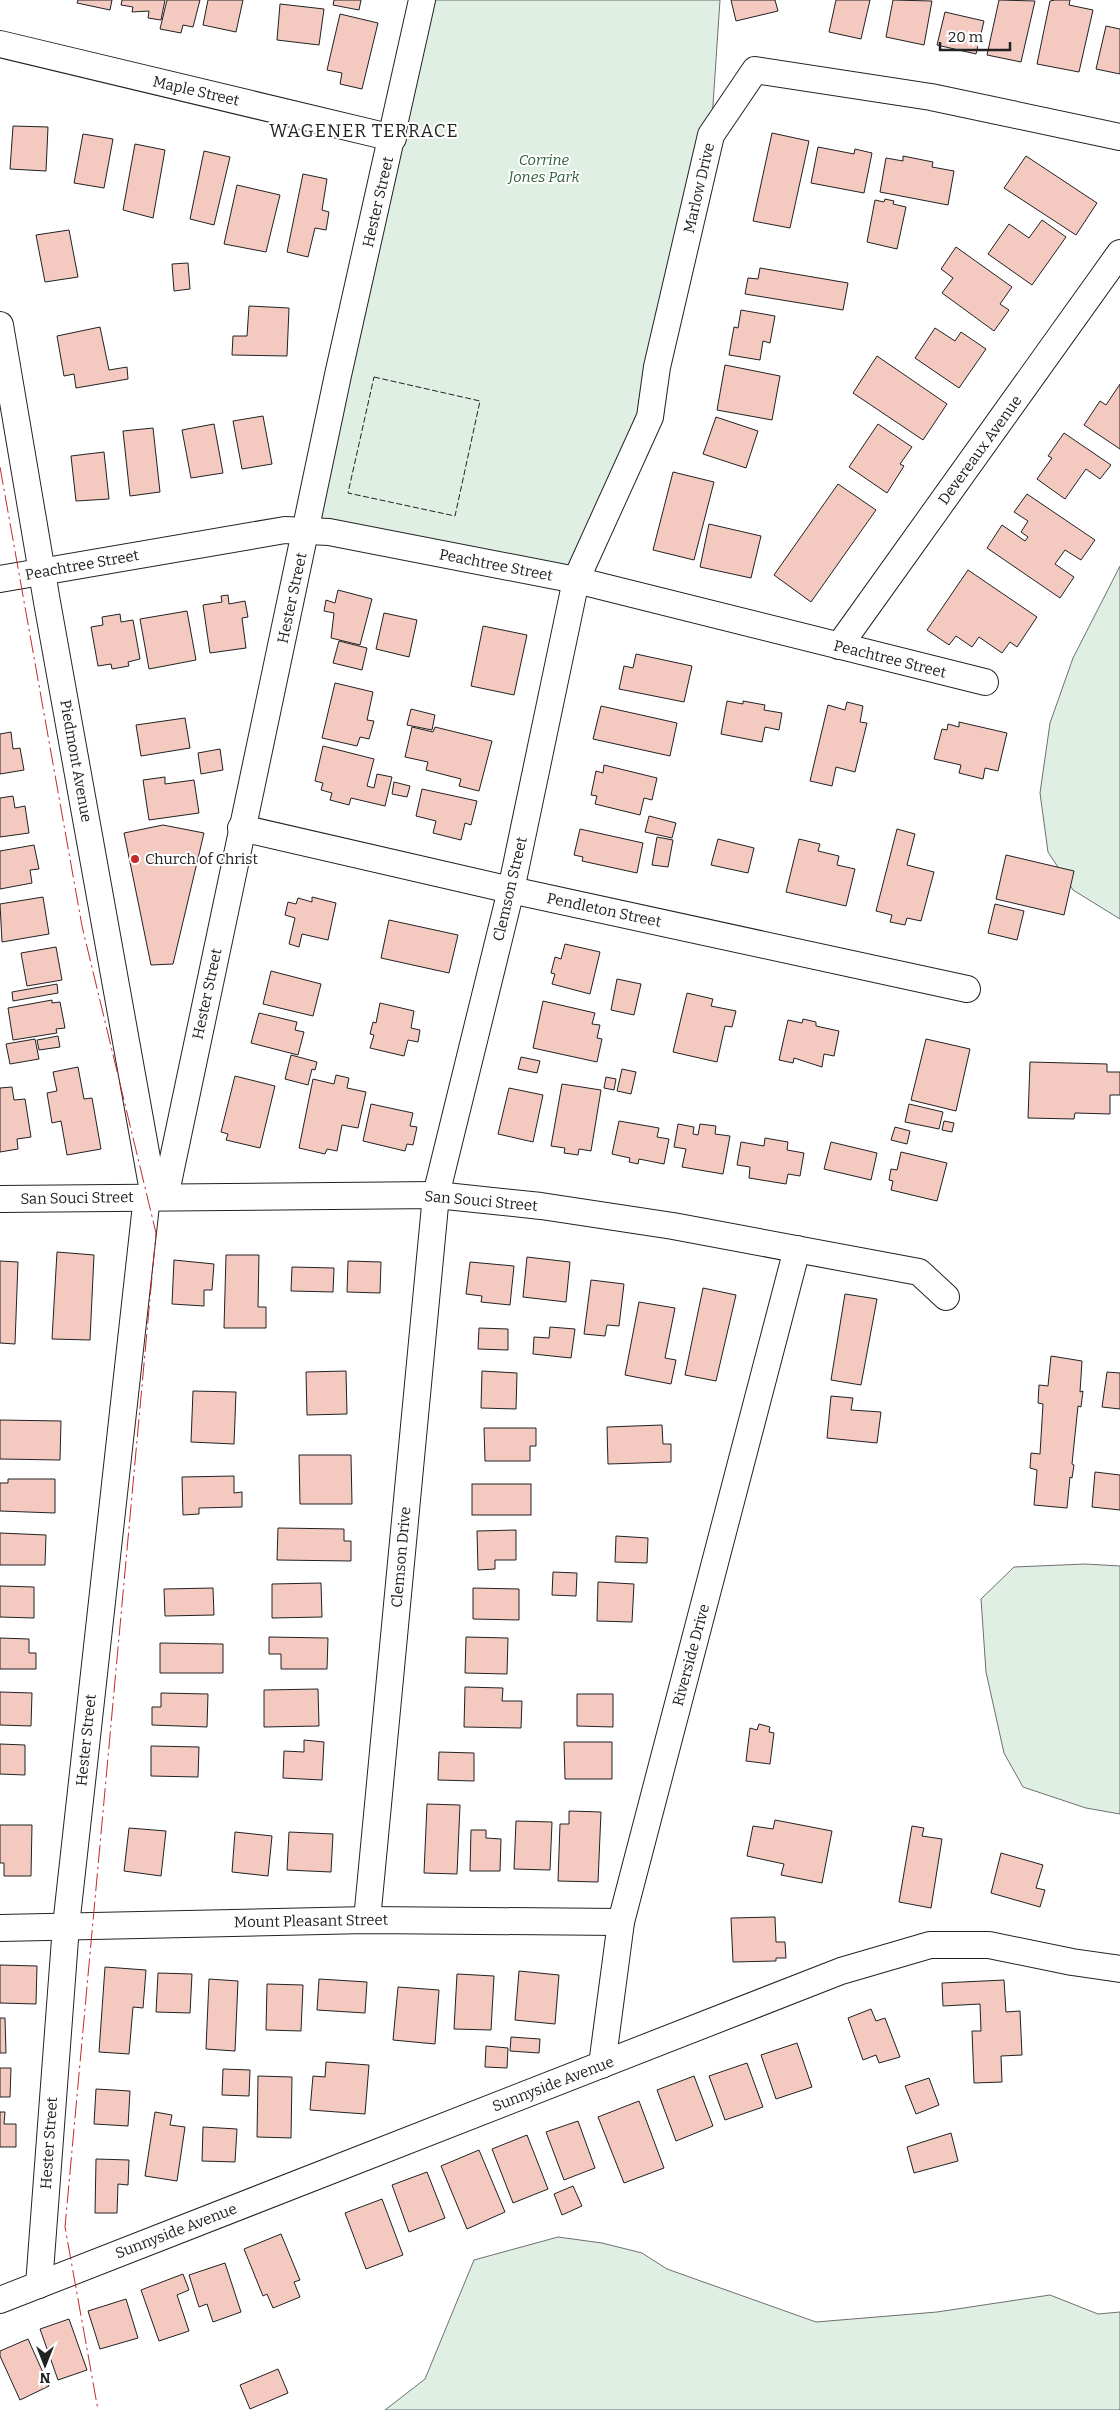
<svg xmlns="http://www.w3.org/2000/svg" width="1120" height="2410" font-family="Bitter,serif">
<style>
.green{fill:#e0efe3;stroke:#6f6f6f}
.building{fill:#f3c9c0;stroke:#222}
.lines{fill:none;stroke-linecap:round;stroke-linejoin:round}
.minor-casing{stroke:#222;stroke-width:28}
.minor{stroke:#fff;stroke-width:26}
.fence{stroke:#222;stroke-width:1;stroke-dasharray:6 2.5;stroke-linecap:butt}
.power{stroke:#c62828;stroke-width:1;stroke-dasharray:18 4 2.5 4;stroke-linecap:butt}
.poi-dot{fill:#c62828;stroke:#fff;stroke-width:2}
.labels{text-anchor:middle;stroke-width:4;stroke-linejoin:round;paint-order:stroke}
.street-label{font-size:15px;fill:#222;stroke:#fff}
.park-label{font-size:15px;font-style:italic;fill:#2f5e38;stroke:#fff}
.poi-label{font-size:15px;fill:#222;stroke:#fff;text-anchor:start}
.quarter-label{font-size:18px;letter-spacing:1px;fill:#222;stroke:#fff}
</style>
<rect width="100%" height="100%" fill="#fff"/>
<g class="green">
<polygon points="422,0 720,0 711,135 657,367 576,580 306,531"/>
<polygon points="1120,566 1120,919 1073,890 1048,852 1040,793 1050,723 1073,658"/>
<polygon points="1085,1564 1120,1566 1120,1814 1086,1808 1023,1787 1004,1753 986,1672 981,1599 1014,1567"/>
<polygon points="558,2237 602,2243 642,2253 667,2269 816,2322 937,2312 1050,2295 1098,2314 1120,2312 1120,2410 385,2410 425,2379 474,2260"/>
</g>
<g class="building">
<polygon points="78,0 112,0 110,10 77,3"/>
<polygon points="122,0 165,0 161,20 148,18 149,11 132,12 133,7 121,5"/>
<polygon points="167,0 200,0 193,27 183,25 181,33 160,29"/>
<polygon points="208,0 243,0 236,32 203,25"/>
<polygon points="334,0 361,0 359,10 333,5"/>
<polygon points="731,0 775,0 778,11 736,21"/>
<polygon points="836,0 870,0 861,39 829,32"/>
<polygon points="893,0 932,1 924,45 886,37"/>
<polygon points="999,0 1035,1 1021,62 987,55"/>
<polygon points="1055,0 1070,0 1069,5 1093,10 1079,72 1037,64 1050,1"/>
<polygon points="280,4 324,9 319,45 277,40"/>
<polygon points="945,12 984,21 976,54 937,45"/>
<polygon points="340,14 378,23 362,89 340,84 342,73 327,70"/>
<polygon points="1106,26 1120,29 1120,74 1096,69"/>
<polygon points="13,126 48,127 46,171 10,169"/>
<polygon points="772,133 809,141 790,228 753,221"/>
<polygon points="83,134 113,139 104,188 74,183"/>
<polygon points="135,144 165,150 153,218 123,210"/>
<polygon points="818,147 854,154 855,149 872,153 864,193 811,183"/>
<polygon points="204,151 230,157 214,225 190,219"/>
<polygon points="903,156 933,162 932,167 954,171 948,205 880,192 886,158 903,161"/>
<polygon points="1026,156 1097,203 1076,235 1004,188"/>
<polygon points="303,174 327,179 322,210 329,212 326,230 315,228 308,257 287,252"/>
<polygon points="237,185 280,195 266,252 224,244"/>
<polygon points="885,199 894,201 893,204 906,207 897,249 867,242 875,200 884,202"/>
<polygon points="1042,220 1066,237 1032,285 988,254 1009,224 1029,238"/>
<polygon points="69,230 78,277 45,282 36,235"/>
<polygon points="956,247 1012,287 1000,304 1009,310 994,331 942,293 953,278 941,269"/>
<polygon points="188,263 190,289 174,291 172,264"/>
<polygon points="760,268 848,283 843,310 745,294 748,278 758,279"/>
<polygon points="249,306 289,308 287,356 232,355 233,336 247,336"/>
<polygon points="741,310 775,316 770,343 763,341 760,360 729,355 734,327 738,328"/>
<polygon points="100,327 109,370 127,367 128,379 76,388 74,374 64,376 57,336"/>
<polygon points="935,328 955,341 961,332 986,349 959,388 915,358"/>
<polygon points="877,356 947,404 923,440 853,393"/>
<polygon points="725,365 780,376 772,420 717,410"/>
<polygon points="1120,384 1120,449 1084,425 1100,401 1106,405"/>
<polygon points="263,416 272,464 242,469 233,421"/>
<polygon points="716,417 758,431 746,468 703,454"/>
<polygon points="214,424 223,473 191,478 182,430"/>
<polygon points="878,424 912,447 900,464 904,466 887,493 849,467"/>
<polygon points="153,428 160,492 130,496 123,431"/>
<polygon points="1064,433 1111,465 1100,479 1086,469 1065,499 1037,479 1052,458 1048,456"/>
<polygon points="104,452 109,499 76,501 71,456"/>
<polygon points="673,472 714,482 694,560 653,550"/>
<polygon points="838,484 876,510 811,602 774,575"/>
<polygon points="1027,494 1095,540 1081,560 1065,550 1055,564 1074,577 1060,598 987,548 1002,525 1025,541 1028,537 1021,532 1028,521 1014,512"/>
<polygon points="709,524 761,536 751,578 700,567"/>
<polygon points="968,570 1037,617 1017,647 1010,642 1002,653 979,637 972,647 956,636 949,645 927,630"/>
<polygon points="338,590 372,599 360,645 331,638 334,613 324,611 326,600 335,603"/>
<polygon points="228,595 229,604 245,601 248,617 242,618 246,648 210,653 203,605 222,602 221,596"/>
<polygon points="187,611 196,660 149,669 140,619"/>
<polygon points="384,613 417,620 409,657 376,649"/>
<polygon points="120,614 121,622 133,620 140,659 128,662 129,666 112,669 111,664 98,666 91,627 103,625 102,617"/>
<polygon points="483,626 527,635 514,695 471,686"/>
<polygon points="339,641 367,648 362,670 333,663"/>
<polygon points="636,654 692,666 684,702 619,689 624,666 633,668"/>
<polygon points="335,683 373,692 367,720 374,721 369,739 360,737 357,746 322,738"/>
<polygon points="727,701 743,704 743,701 765,705 764,710 782,713 779,730 765,727 762,742 721,734"/>
<polygon points="847,702 863,706 860,722 867,723 855,772 836,767 832,786 810,781 828,705 845,710"/>
<polygon points="601,706 677,723 670,756 593,739"/>
<polygon points="411,709 435,715 432,730 407,725"/>
<polygon points="185,718 190,748 141,756 136,725"/>
<polygon points="959,722 1007,733 998,771 985,768 983,779 959,773 961,765 934,759 942,729 947,730 948,724 959,727"/>
<polygon points="412,727 433,732 435,727 492,741 479,791 459,786 461,779 426,770 428,762 405,757"/>
<polygon points="11,732 13,749 20,748 24,770 0,774 0,734"/>
<polygon points="323,746 374,759 367,786 374,788 377,774 392,777 385,806 351,798 349,805 330,800 332,793 321,790 323,783 315,781"/>
<polygon points="220,749 223,770 201,774 198,753"/>
<polygon points="604,765 657,778 652,800 644,798 640,815 595,804 597,796 591,795 596,771 603,773"/>
<polygon points="165,777 165,784 194,780 199,813 149,820 143,780"/>
<polygon points="394,782 410,786 407,797 392,794"/>
<polygon points="422,789 477,801 471,825 465,823 461,840 433,833 436,821 416,816"/>
<polygon points="13,796 15,808 25,806 29,833 0,837 0,798"/>
<polygon points="649,816 676,823 672,838 645,832"/>
<polygon points="163,825 204,833 173,964 151,965 124,833"/>
<polygon points="580,829 643,843 637,873 582,861 583,857 574,855"/>
<polygon points="897,829 915,834 907,865 934,872 921,921 907,918 905,925 890,922 892,915 876,911"/>
<polygon points="657,837 673,840 668,867 652,865"/>
<polygon points="718,839 754,848 748,873 711,865"/>
<polygon points="799,839 820,844 818,851 839,856 837,865 855,869 846,906 786,892"/>
<polygon points="34,845 39,869 30,870 32,883 0,889 0,851"/>
<polygon points="1006,855 1074,871 1064,915 996,899"/>
<polygon points="43,897 49,934 2,942 0,904"/>
<polygon points="312,897 336,903 328,940 302,934 299,947 289,944 295,918 285,915 288,902 296,904 298,898 312,902"/>
<polygon points="995,904 1024,911 1017,940 988,933"/>
<polygon points="389,920 458,935 449,973 381,958"/>
<polygon points="565,944 600,952 590,994 552,984 555,974 551,973 555,957 561,959"/>
<polygon points="56,947 62,980 27,986 21,953"/>
<polygon points="271,971 321,984 313,1016 263,1004"/>
<polygon points="617,979 641,984 634,1015 611,1010"/>
<polygon points="57,984 58,993 13,1001 12,992"/>
<polygon points="687,993 713,999 711,1006 736,1011 732,1027 725,1026 717,1062 673,1052"/>
<polygon points="52,1000 52,1003 60,1002 65,1028 56,1029 57,1033 13,1040 8,1008"/>
<polygon points="543,1001 595,1013 592,1024 600,1025 597,1038 602,1039 597,1062 533,1048"/>
<polygon points="380,1003 414,1011 411,1028 420,1030 418,1042 408,1040 404,1056 370,1048 374,1035 370,1034 373,1022 376,1023"/>
<polygon points="259,1013 297,1022 295,1030 304,1032 298,1055 251,1043"/>
<polygon points="803,1019 816,1022 816,1026 839,1031 834,1056 824,1054 822,1067 794,1058 793,1063 779,1060 788,1020 802,1023"/>
<polygon points="58,1036 60,1047 39,1050 37,1040"/>
<polygon points="35,1039 39,1059 10,1064 6,1044"/>
<polygon points="926,1039 970,1049 956,1111 911,1100"/>
<polygon points="291,1055 317,1062 315,1070 312,1069 308,1085 285,1079"/>
<polygon points="521,1057 540,1061 537,1073 518,1069"/>
<polygon points="1030,1062 1107,1064 1107,1072 1120,1072 1120,1095 1110,1095 1110,1114 1075,1113 1074,1119 1028,1118"/>
<polygon points="78,1067 84,1099 92,1098 101,1149 67,1155 61,1121 52,1123 47,1093 57,1091 53,1072"/>
<polygon points="622,1069 636,1072 631,1094 617,1091"/>
<polygon points="336,1075 349,1078 347,1088 366,1092 358,1128 342,1125 337,1151 327,1149 325,1154 299,1148 313,1079 334,1084"/>
<polygon points="235,1076 275,1086 260,1148 226,1140 228,1134 221,1132"/>
<polygon points="606,1077 616,1079 614,1090 604,1088"/>
<polygon points="562,1084 601,1090 591,1151 579,1149 578,1155 564,1153 565,1148 551,1146"/>
<polygon points="12,1087 14,1100 25,1099 31,1137 17,1139 18,1149 0,1152 0,1088"/>
<polygon points="509,1088 543,1095 533,1142 498,1134"/>
<polygon points="371,1104 413,1113 410,1126 417,1127 413,1145 407,1144 405,1151 363,1141"/>
<polygon points="909,1104 943,1112 939,1129 905,1122"/>
<polygon points="619,1121 659,1128 657,1137 669,1139 664,1164 639,1159 638,1164 629,1162 630,1158 612,1154"/>
<polygon points="944,1121 954,1123 952,1132 942,1130"/>
<polygon points="678,1124 694,1127 693,1134 698,1135 700,1124 716,1126 715,1134 730,1136 723,1174 682,1167 686,1149 674,1147"/>
<polygon points="895,1127 910,1131 907,1144 891,1140"/>
<polygon points="765,1138 788,1142 787,1150 804,1153 800,1176 788,1174 786,1184 749,1178 750,1167 737,1165 741,1142 764,1146"/>
<polygon points="831,1142 877,1153 871,1180 824,1169"/>
<polygon points="901,1152 947,1163 937,1201 891,1190 893,1181 889,1180 891,1169 897,1170"/>
<polygon points="57,1252 94,1255 90,1340 52,1339"/>
<polygon points="226,1255 259,1255 258,1307 266,1307 266,1328 224,1328"/>
<polygon points="527,1257 570,1262 566,1302 523,1297"/>
<polygon points="174,1260 214,1264 212,1290 204,1290 204,1306 172,1304"/>
<polygon points="0,1261 18,1262 15,1344 0,1343"/>
<polygon points="348,1261 381,1262 380,1293 347,1292"/>
<polygon points="470,1262 514,1266 510,1305 481,1302 482,1296 466,1294"/>
<polygon points="292,1267 334,1268 333,1292 291,1291"/>
<polygon points="591,1280 624,1284 619,1326 607,1325 605,1336 584,1334"/>
<polygon points="703,1288 736,1295 716,1381 685,1375"/>
<polygon points="845,1294 877,1299 861,1385 831,1380"/>
<polygon points="639,1302 675,1308 665,1358 676,1360 671,1384 625,1375"/>
<polygon points="550,1327 575,1329 571,1358 533,1354 534,1337 549,1338"/>
<polygon points="479,1328 508,1329 508,1350 478,1349"/>
<polygon points="1051,1356 1082,1361 1080,1392 1083,1391 1081,1407 1078,1406 1072,1464 1074,1465 1072,1478 1070,1477 1067,1508 1034,1505 1037,1470 1030,1468 1031,1453 1040,1454 1043,1404 1038,1403 1039,1385 1048,1386"/>
<polygon points="346,1371 347,1414 307,1415 306,1372"/>
<polygon points="482,1371 517,1373 516,1409 481,1408"/>
<polygon points="1107,1372 1120,1373 1120,1409 1102,1407"/>
<polygon points="193,1391 236,1392 234,1444 191,1442"/>
<polygon points="831,1396 853,1398 851,1410 881,1412 877,1443 827,1438"/>
<polygon points="0,1420 61,1421 60,1460 0,1459"/>
<polygon points="662,1425 663,1444 671,1444 671,1462 608,1464 607,1427"/>
<polygon points="484,1428 536,1428 536,1446 530,1446 530,1461 485,1461"/>
<polygon points="299,1455 351,1455 352,1504 300,1504"/>
<polygon points="1095,1472 1120,1475 1120,1510 1092,1507"/>
<polygon points="234,1476 234,1493 242,1492 242,1507 199,1508 199,1514 183,1515 182,1477"/>
<polygon points="8,1479 55,1479 55,1513 0,1511 0,1483 8,1483"/>
<rect x="472" y="1484" width="59" height="31"/>
<polygon points="278,1528 344,1529 344,1541 351,1541 351,1561 277,1560"/>
<polygon points="516,1530 516,1560 495,1560 495,1569 478,1570 477,1531"/>
<polygon points="0,1533 46,1535 45,1565 0,1565"/>
<polygon points="616,1536 648,1538 647,1563 615,1562"/>
<polygon points="553,1572 577,1573 576,1596 552,1595"/>
<polygon points="598,1582 634,1584 632,1622 597,1621"/>
<polygon points="321,1583 322,1617 272,1618 272,1584"/>
<polygon points="0,1586 34,1587 34,1618 0,1617"/>
<polygon points="213,1588 214,1615 165,1616 164,1589"/>
<polygon points="473,1588 519,1589 519,1620 473,1619"/>
<polygon points="269,1637 328,1638 327,1669 281,1669 281,1654 269,1654"/>
<polygon points="466,1637 508,1638 507,1674 465,1673"/>
<polygon points="0,1638 29,1639 29,1653 36,1653 36,1669 0,1669"/>
<polygon points="160,1643 223,1644 223,1673 160,1673"/>
<polygon points="465,1687 503,1688 502,1701 522,1701 521,1728 464,1727"/>
<polygon points="318,1689 319,1726 264,1727 264,1690"/>
<polygon points="0,1692 32,1693 31,1726 0,1725"/>
<polygon points="161,1693 208,1694 207,1727 152,1725 152,1707 161,1707"/>
<polygon points="577,1694 613,1694 613,1727 577,1726"/>
<polygon points="759,1724 770,1727 769,1732 774,1733 770,1764 746,1761 750,1728 757,1730"/>
<polygon points="304,1740 324,1742 322,1780 283,1778 284,1751 304,1752"/>
<polygon points="564,1742 612,1742 612,1779 565,1779"/>
<polygon points="0,1744 25,1745 25,1775 0,1774"/>
<polygon points="151,1746 199,1747 198,1777 151,1776"/>
<polygon points="439,1752 474,1753 474,1781 438,1780"/>
<polygon points="427,1804 460,1805 457,1874 424,1873"/>
<polygon points="569,1811 601,1812 598,1882 558,1881 560,1824 569,1824"/>
<polygon points="775,1820 832,1831 822,1883 781,1875 784,1864 747,1856 753,1826 773,1829"/>
<polygon points="516,1821 552,1822 550,1870 514,1869"/>
<polygon points="0,1825 32,1825 31,1876 4,1876 4,1863 0,1863"/>
<polygon points="912,1826 924,1828 922,1836 942,1839 931,1908 899,1902"/>
<polygon points="129,1828 166,1831 161,1876 124,1871"/>
<polygon points="471,1830 486,1830 486,1838 501,1839 500,1871 470,1871"/>
<polygon points="235,1832 272,1836 268,1876 232,1872"/>
<polygon points="289,1832 333,1834 331,1872 287,1870"/>
<polygon points="1001,1853 1043,1865 1036,1888 1045,1890 1040,1907 991,1893"/>
<polygon points="775,1917 776,1942 785,1942 786,1958 776,1958 776,1961 733,1962 731,1918"/>
<polygon points="0,1965 37,1966 36,2004 0,2003"/>
<polygon points="105,1967 146,1970 143,2008 133,2007 129,2054 99,2052"/>
<polygon points="519,1971 559,1975 555,2024 515,2020"/>
<polygon points="158,1973 192,1974 190,2013 156,2012"/>
<polygon points="457,1974 494,1976 491,2030 454,2029"/>
<polygon points="209,1979 238,1981 235,2051 206,2049"/>
<polygon points="319,1979 367,1982 365,2013 317,2010"/>
<polygon points="1004,1980 1006,2012 1020,2011 1022,2055 1001,2056 1002,2082 974,2083 972,2031 981,2031 980,2004 943,2006 942,1983"/>
<polygon points="267,1984 303,1985 301,2031 266,2030"/>
<polygon points="398,1987 439,1990 435,2044 393,2040"/>
<polygon points="871,2009 876,2021 885,2018 900,2057 879,2063 876,2055 863,2060 848,2018"/>
<polygon points="0,2018 5,2018 6,2053 0,2053"/>
<polygon points="511,2037 540,2039 539,2053 510,2051"/>
<polygon points="797,2043 812,2087 776,2099 761,2055"/>
<polygon points="486,2046 508,2048 507,2068 485,2067"/>
<polygon points="326,2062 369,2065 365,2114 310,2110 313,2076 325,2077"/>
<polygon points="747,2063 763,2107 725,2120 709,2076"/>
<polygon points="0,2068 11,2068 10,2097 0,2097"/>
<polygon points="223,2069 250,2070 249,2096 222,2095"/>
<polygon points="258,2076 292,2077 291,2138 257,2137"/>
<polygon points="694,2076 713,2126 676,2141 657,2090"/>
<polygon points="929,2078 939,2105 916,2114 905,2086"/>
<polygon points="96,2089 130,2091 128,2126 94,2124"/>
<polygon points="639,2101 664,2168 624,2183 598,2117"/>
<polygon points="0,2112 5,2112 4,2124 16,2124 16,2147 0,2147"/>
<polygon points="155,2112 172,2115 170,2125 185,2127 177,2181 145,2176"/>
<polygon points="578,2121 595,2168 564,2180 546,2132"/>
<polygon points="203,2127 237,2129 235,2162 202,2161"/>
<polygon points="951,2133 958,2161 914,2173 907,2147"/>
<polygon points="527,2135 548,2189 513,2203 492,2149"/>
<polygon points="479,2150 505,2212 467,2229 441,2166"/>
<polygon points="96,2159 129,2160 128,2185 118,2184 117,2213 95,2213"/>
<polygon points="427,2172 445,2218 409,2232 392,2185"/>
<polygon points="573,2186 582,2206 562,2215 554,2194"/>
<polygon points="382,2199 403,2255 366,2269 345,2213"/>
<polygon points="281,2234 300,2280 294,2282 300,2297 273,2308 267,2294 263,2296 244,2249"/>
<polygon points="225,2263 241,2312 213,2322 207,2304 199,2307 189,2275"/>
<polygon points="183,2274 189,2290 177,2295 189,2331 159,2341 141,2290"/>
<polygon points="126,2299 138,2338 100,2349 88,2311"/>
<polygon points="69,2319 87,2370 58,2380 40,2329"/>
<polygon points="28,2339 49,2386 20,2400 0,2356 0,2351"/>
<polygon points="278,2369 288,2393 250,2409 240,2385"/>
</g>
<g class="lines">
<g class="minor-casing">
<g id="minor">
<polyline points="0,44 393,138"/>
<polyline points="0,325 47,602 154,1197"/>
<polyline points="0,579 285,530 329,532 576,580 985,682"/>
<polyline points="839,646 1120,253"/>
<polyline points="241,828 511,890 967,989"/>
<polyline points="165,1197 338,375 422,0"/>
<polyline points="0,1199 436,1195 541,1206 673,1226 919,1272 946,1297"/>
<polyline points="367,1920 436,1195 511,890 576,580 650,417 657,367 711,135 755,70 931,97 1120,137"/>
<polyline points="0,1928 367,1920 621,1922"/>
<polyline points="602,2065 621,1922 797,1249"/>
<polyline points="39,2285 66,1926 147,1196"/>
<polyline points="0,2300 841,1971 930,1945 989,1945 1072,1962 1120,1969"/>
</g>
</g>
<use href="#minor" class="minor"/>
<polygon class="fence" points="374,377 480,401 455,516 348,493"/>
<polyline class="power" points="0,467 82,926 156,1233 65,2227 98,2410"/>
</g>
<circle class="poi-dot" cx="135" cy="859" r="5"/>
<g class="labels">
<g class="street-label">
<text transform="translate(196 91) rotate(13)" y="5">Maple Street</text>
<text transform="translate(699 188) rotate(-77)" y="5">Marlow Drive</text>
<text transform="translate(378 202) rotate(-77)" y="5">Hester Street</text>
<text transform="translate(980 450) rotate(-54)" y="5">Devereaux Avenue</text>
<text transform="translate(82 565) rotate(-10)" y="5">Peachtree Street</text>
<text transform="translate(496 565) rotate(11)" y="5">Peachtree Street</text>
<text transform="translate(292 598) rotate(-78)" y="5">Hester Street</text>
<text transform="translate(890 659) rotate(14)" y="5">Peachtree Street</text>
<text transform="translate(76 761) rotate(80)" y="5">Piedmont Avenue</text>
<text transform="translate(510 889) rotate(-77)" y="5">Clemson Street</text>
<text transform="translate(604 910) rotate(12)" y="5">Pendleton Street</text>
<text transform="translate(207 994) rotate(-78)" y="5">Hester Street</text>
<text transform="translate(77 1198) rotate(-1)" y="5">San Souci Street</text>
<text transform="translate(481 1201) rotate(5)" y="5">San Souci Street</text>
<text transform="translate(401 1557) rotate(-85)" y="5">Clemson Drive</text>
<text transform="translate(691 1655) rotate(-75)" y="5">Riverside Drive</text>
<text transform="translate(86 1740) rotate(-84)" y="5">Hester Street</text>
<text transform="translate(311 1921) rotate(-1)" y="5">Mount Pleasant Street</text>
<text transform="translate(553 2084) rotate(-21)" y="5">Sunnyside Avenue</text>
<text transform="translate(49 2143) rotate(-86)" y="5">Hester Street</text>
<text transform="translate(176 2231) rotate(-21)" y="5">Sunnyside Avenue</text>
</g>
<g class="park-label">
<text x="544" y="165">Corrine<tspan x="544" dy="17">Jones Park</tspan></text>
</g>
<g class="poi-label">
<text x="145" y="864">Church of Christ</text>
</g>
<g class="quarter-label">
<text x="364" y="137">WAGENER TERRACE</text>
</g>
</g>
<g transform="translate(45 2365) rotate(180)" stroke="#ffffff" stroke-width="4" paint-order="stroke">
<path d="M0-4L9 19L0 12L-9 19Z" fill="#222222"/>
<text y="-8" font-size="14" font-weight="bold" text-anchor="middle" fill="#222222">N</text>
</g>
<path d="M940 42v8h70v-8" fill="none" stroke="#222222" stroke-width="2.5"/>
<text x="948" y="42" font-size="15" fill="#222222" stroke="#ffffff" stroke-width="4" paint-order="stroke">20 m</text>
</svg>
